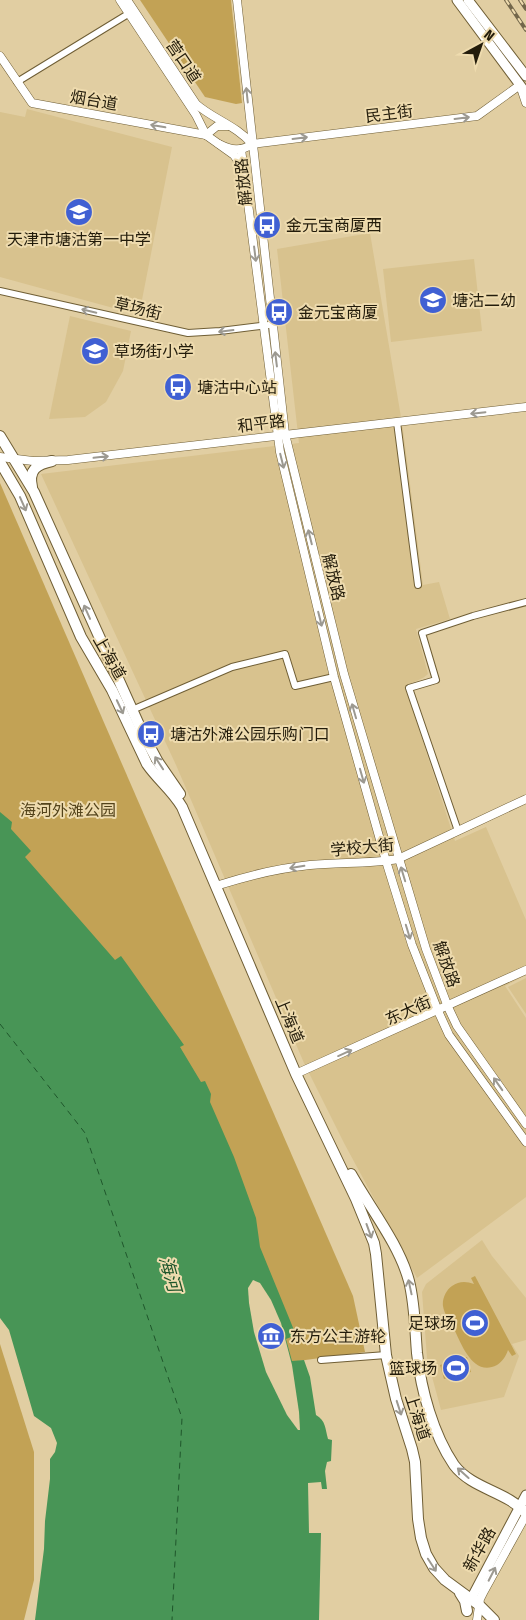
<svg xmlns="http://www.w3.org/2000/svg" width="526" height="1620" font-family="'Fira Sans Condensed','Noto Sans SC',sans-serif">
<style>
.built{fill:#d8c28e}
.green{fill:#c2a255}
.water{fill:#489556}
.pier{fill:#e1cea2}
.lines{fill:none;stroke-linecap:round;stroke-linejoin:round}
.ferry{stroke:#1f562b;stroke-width:1;stroke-dasharray:6 5;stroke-linecap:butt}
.minor-casing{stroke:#6f5e35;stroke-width:8}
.tertiary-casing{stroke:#6f5e35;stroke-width:9}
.secondary-casing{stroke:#6f5e35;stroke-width:11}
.primary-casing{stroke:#6f5e35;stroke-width:12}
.minor{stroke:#fff;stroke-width:6}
.tertiary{stroke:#fff;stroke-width:8}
.secondary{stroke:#fff;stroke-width:9}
.primary{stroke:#fff;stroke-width:10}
.rail-casing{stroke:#73674b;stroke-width:4}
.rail{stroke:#eedbae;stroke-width:2;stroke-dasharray:5.5;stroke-linecap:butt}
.oneway{stroke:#9c9991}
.labels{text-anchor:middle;stroke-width:4;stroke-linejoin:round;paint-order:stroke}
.street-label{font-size:16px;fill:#231c0b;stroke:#eedbae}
.poi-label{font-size:16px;fill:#231c0b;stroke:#eedbae;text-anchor:start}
.park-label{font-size:16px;fill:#53431b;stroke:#eedbae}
.water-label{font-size:18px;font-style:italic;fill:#1f562b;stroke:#eedbae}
</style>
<rect width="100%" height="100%" fill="#e1cea2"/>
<g class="built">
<polygon points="27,109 172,147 139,315 0,277 0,112 25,117"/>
<polygon points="370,233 403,429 423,585 439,582 450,619 416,629 428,674 423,678 405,686 455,841 486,827 526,920 526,975 505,986 526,1018 526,1197 417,1278 344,1143 304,1063 176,765 41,474 299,443 277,249"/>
<polygon points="474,259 482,331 391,342 383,269"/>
<polygon points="70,316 131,331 123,371 106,402 85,417 49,419"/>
<polygon points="526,978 526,1014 508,987"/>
<polygon points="482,1240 492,1256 526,1298 526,1340 512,1344 519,1356 504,1397 441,1410 427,1358 422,1292 426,1284"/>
</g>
<g class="green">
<polygon points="140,0 231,0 242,103 236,104 205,97"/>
<polygon points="0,483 353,1296 365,1352 283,1363 0,837"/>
<path d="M475 1276 516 1354 512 1356 508 1350C506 1356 503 1361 497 1365 474 1377 462 1346 455 1331 451 1323 444 1314 443 1306 442 1299 446 1290 452 1286 459 1281 466 1281 474 1284L471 1278Z"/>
<polygon points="0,1344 34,1452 34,1580 24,1620 0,1620"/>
<polygon points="467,1357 471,1372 444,1379 440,1365"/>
</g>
<path class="water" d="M0 812 12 822 11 829 31 851 25 857 115 960 121 956 129 967 184 1045 180 1047 201 1082 205 1081 211 1094 210 1102 234 1157 256 1218 260 1247 296 1335 286 1339 292 1361 304 1360 310 1377 316 1415C326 1421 325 1428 328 1439L332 1440 331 1461 327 1462 325 1471 327 1489H322L321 1482 308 1483 309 1533H321L319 1620H35L44 1549 45 1521 50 1479V1459L55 1452 57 1443 51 1428 34 1416 9 1330 0 1318Z"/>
<polygon class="pier" points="253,1280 260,1283 271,1300 281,1323 292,1365 299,1412 300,1430 298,1430 287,1415 266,1372 254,1332 249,1303 248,1288"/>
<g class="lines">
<polyline class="ferry" points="0,1024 85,1133 182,1418 172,1620"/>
<g class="minor-casing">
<g id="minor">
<polyline points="17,82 133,11"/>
<polyline points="0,291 188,333 220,331 269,325"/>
<polyline points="397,422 418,585"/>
<polyline points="132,710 232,667 285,654 295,686 334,677"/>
<polyline points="458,831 409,688 436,680 422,633 473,616 526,602"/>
<polyline points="321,1360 386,1355"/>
</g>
</g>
<g class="tertiary-casing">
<g id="tertiary">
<polyline points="120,0 196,115 206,135"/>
<path d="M127 0 196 104C213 119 237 126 252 144"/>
<polyline points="237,0 285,434 344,674 426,949 448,1007 457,1026 526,1124"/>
<polyline points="0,56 32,103 206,135 234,155 242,167"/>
<polyline points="206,135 217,126 228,126"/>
<path d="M219 144C231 150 241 152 252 144L477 116 520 85 526 103"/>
<polyline points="241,149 280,452 334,677 386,861 412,945 438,1011 449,1035 526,1142"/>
<polyline points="0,457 33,461 68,460 526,407"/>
<path d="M219 885C247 876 281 868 310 865 339 862 369 864 398 859L526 799"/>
<polyline points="300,1072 526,970"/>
<polyline points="477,1620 480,1599 484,1591 526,1515"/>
</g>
</g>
<g class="secondary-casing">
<g id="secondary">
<polyline points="457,0 526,93"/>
<polyline points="468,0 526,76"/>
<polyline points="471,1599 526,1495"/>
</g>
</g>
<g class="primary-casing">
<g id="primary">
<polyline points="0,436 34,492 144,736 158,762 180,794"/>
<path d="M0 462 20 496 81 637 112 690 147 764C158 780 172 790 182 807L296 1074 356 1199 374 1243 376 1254 386 1355 396 1399 412 1449 415 1462 418 1519 421 1538 426 1554 434 1568 445 1580 479 1605 494 1620"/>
<path d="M32 487C28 470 37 464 52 461"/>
<path d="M351 1174C370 1208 399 1244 409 1281 415 1305 415 1329 417 1353 421 1390 433 1434 454 1465 472 1489 506 1491 526 1513"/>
<polyline points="460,1593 465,1601 467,1611"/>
</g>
</g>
<use href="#minor" class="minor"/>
<use href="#tertiary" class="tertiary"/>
<use href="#secondary" class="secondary"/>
<use href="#primary" class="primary"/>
<g class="rail-casing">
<g id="rail">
<polyline points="506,0 526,30"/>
<polyline points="520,0 526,9"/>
</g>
</g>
<use href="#rail" class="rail"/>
</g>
<defs><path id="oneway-shaft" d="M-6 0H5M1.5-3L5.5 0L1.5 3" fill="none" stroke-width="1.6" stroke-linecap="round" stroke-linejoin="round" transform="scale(1.25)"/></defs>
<g class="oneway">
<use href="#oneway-shaft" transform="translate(247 95) rotate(-96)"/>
<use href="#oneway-shaft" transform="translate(462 118) rotate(-7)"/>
<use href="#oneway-shaft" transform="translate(158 126) rotate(-170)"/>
<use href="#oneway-shaft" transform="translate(300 138) rotate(-7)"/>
<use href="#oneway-shaft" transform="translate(255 254) rotate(83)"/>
<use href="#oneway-shaft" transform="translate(89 311) rotate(-167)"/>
<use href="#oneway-shaft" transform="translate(226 331) rotate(173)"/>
<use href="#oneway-shaft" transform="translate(276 359) rotate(-97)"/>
<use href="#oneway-shaft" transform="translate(478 413) rotate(174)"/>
<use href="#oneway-shaft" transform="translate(101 457) rotate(-6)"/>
<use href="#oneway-shaft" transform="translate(282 461) rotate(76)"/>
<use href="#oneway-shaft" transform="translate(23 504) rotate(66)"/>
<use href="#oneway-shaft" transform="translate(310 537) rotate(-104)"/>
<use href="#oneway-shaft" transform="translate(87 612) rotate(-114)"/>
<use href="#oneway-shaft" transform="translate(320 619) rotate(76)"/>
<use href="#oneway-shaft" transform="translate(120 707) rotate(65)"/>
<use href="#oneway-shaft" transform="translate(354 711) rotate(-106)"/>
<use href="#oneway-shaft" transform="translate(159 763) rotate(-123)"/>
<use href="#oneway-shaft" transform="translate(362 776) rotate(74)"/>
<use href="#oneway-shaft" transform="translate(297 867) rotate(171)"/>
<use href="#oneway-shaft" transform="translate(403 874) rotate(-107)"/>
<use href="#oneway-shaft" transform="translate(408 932) rotate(73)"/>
<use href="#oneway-shaft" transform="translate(345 1053) rotate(-24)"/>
<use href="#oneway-shaft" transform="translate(498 1084) rotate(-125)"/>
<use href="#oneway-shaft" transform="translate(369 1231) rotate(70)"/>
<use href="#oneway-shaft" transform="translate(410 1287) rotate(-102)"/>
<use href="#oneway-shaft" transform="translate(399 1408) rotate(72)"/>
<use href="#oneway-shaft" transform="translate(463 1473) rotate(-138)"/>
<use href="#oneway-shaft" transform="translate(432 1565) rotate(57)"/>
<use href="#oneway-shaft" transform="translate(492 1574) rotate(-63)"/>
</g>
<defs>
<g id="school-disc" transform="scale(1.4375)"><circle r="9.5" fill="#4060d3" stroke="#eedbae"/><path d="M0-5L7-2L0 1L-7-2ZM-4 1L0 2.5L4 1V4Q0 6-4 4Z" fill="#fff"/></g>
<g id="bus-disc" transform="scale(1.4375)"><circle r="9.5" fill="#4060d3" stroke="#eedbae"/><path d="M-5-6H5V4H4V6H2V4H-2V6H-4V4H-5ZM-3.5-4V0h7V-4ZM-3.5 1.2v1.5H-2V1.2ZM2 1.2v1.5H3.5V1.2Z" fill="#fff"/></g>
<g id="stadium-disc" transform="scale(1.4375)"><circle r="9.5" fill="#4060d3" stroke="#eedbae"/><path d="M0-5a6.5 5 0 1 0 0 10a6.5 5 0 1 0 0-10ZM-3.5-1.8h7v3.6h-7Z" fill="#fff"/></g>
<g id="museum-disc" transform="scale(1.4375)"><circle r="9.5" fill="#4060d3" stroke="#eedbae"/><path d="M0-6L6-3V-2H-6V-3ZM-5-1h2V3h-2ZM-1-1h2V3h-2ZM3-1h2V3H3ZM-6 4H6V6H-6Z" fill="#fff"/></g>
</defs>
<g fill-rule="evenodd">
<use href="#school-disc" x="79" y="212"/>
<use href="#bus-disc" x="267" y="225"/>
<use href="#school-disc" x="433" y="300"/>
<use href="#bus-disc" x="279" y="312"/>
<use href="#school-disc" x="95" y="351"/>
<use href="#bus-disc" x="178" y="387"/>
<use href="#bus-disc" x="151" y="734"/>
<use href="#stadium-disc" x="475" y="1323"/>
<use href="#museum-disc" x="271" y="1336"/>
<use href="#stadium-disc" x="456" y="1368"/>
</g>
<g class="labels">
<g class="street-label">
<text transform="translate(184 61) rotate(56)" y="6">营口道</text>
<text transform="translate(94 100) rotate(10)" y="6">烟台道</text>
<text transform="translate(389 113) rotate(-7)" y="6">民主街</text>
<text transform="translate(243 182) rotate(-96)" y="6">解放路</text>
<text transform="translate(138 308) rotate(13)" y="6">草场街</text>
<text transform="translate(261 423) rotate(-7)" y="6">和平路</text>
<text transform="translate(334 577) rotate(76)" y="6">解放路</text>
<text transform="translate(110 657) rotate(60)" y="6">上海道</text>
<text transform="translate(362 847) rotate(-5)" y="6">学校大街</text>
<text transform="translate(447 964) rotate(70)" y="6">解放路</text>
<text transform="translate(408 1010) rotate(-24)" y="6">东大街</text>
<text transform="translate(290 1020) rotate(67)" y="6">上海道</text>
<text transform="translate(418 1417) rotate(72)" y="6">上海道</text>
<text transform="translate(479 1549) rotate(-61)" y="6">新华路</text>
</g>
<g class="poi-label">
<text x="286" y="231">金元宝商厦西</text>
<text x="79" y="245" text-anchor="middle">天津市塘沽第一中学</text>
<text x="452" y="306">塘沽二幼</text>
<text x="298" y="318">金元宝商厦</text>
<text x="114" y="357">草场街小学</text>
<text x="197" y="393">塘沽中心站</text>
<text x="170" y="740">塘沽外滩公园乐购门口</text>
<text x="456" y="1329" text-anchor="end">足球场</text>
<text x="290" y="1342">东方公主游轮</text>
<text x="437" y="1374" text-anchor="end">篮球场</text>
</g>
<g class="park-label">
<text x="68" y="816">海河外滩公园</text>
</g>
<g class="water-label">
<text transform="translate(170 1274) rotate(74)" y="6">海河</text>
</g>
</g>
<g transform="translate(481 45) rotate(40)" stroke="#eedbae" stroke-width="4" paint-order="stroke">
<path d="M0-4L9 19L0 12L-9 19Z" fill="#231c0b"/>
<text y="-8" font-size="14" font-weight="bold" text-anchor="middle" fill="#231c0b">N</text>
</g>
</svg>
